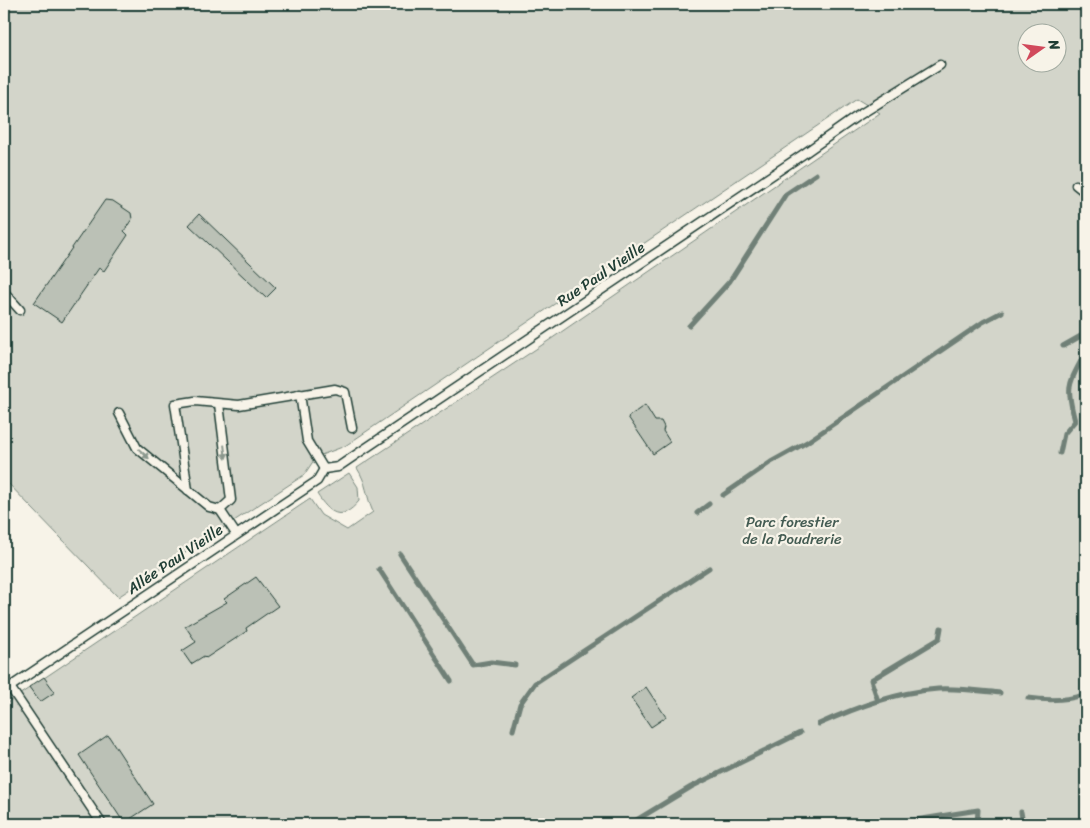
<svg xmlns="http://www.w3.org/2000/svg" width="1090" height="828" font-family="Sriracha,sans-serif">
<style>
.green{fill:#d3d5ca;stroke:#79897f;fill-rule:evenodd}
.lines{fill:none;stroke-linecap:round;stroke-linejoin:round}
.stream{stroke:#6f8077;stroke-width:5}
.building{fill:#bbc1b6;stroke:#1f3d34}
.service-casing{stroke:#1f3d34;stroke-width:11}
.service{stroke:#f7f3e8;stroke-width:8}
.oneway{fill:#8b988e}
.labels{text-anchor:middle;stroke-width:4.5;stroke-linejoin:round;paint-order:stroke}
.street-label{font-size:15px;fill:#1f3d34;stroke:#f7f3e8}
.park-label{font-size:15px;fill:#435b52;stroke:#f7f3e8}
</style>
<rect width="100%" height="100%" fill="#f7f3e8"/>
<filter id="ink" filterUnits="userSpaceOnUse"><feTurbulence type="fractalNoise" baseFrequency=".02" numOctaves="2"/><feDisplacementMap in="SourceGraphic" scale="10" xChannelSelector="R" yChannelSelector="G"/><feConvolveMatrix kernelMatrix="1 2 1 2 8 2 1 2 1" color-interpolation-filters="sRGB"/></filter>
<g filter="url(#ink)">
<g class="green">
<path d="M4 4H1086V824H4V705L310 499 321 515 347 530 373 512C366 496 367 483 357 468L551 339 880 113 857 99 345 446 316 457 304 475 118 597 4 479ZM1028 32H1058V62H1028Z"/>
<path d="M349 473 358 487 359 501C341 523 329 513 317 494Z"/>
</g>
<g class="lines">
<g class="stream">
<polyline points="689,326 730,281 786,194 816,174"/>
<polyline points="1084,334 1086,342"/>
<polyline points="1063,346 1086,333"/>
<path d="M1060 453 1064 434 1075 421C1065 383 1069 385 1086 351"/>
<polyline points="723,495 771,462 807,442 983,322 1002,312"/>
<polyline points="697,513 709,504"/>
<polyline points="400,554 473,665 491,662 515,665"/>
<polyline points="379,569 451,681"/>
<path d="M1028 698C1048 701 1067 701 1086 694"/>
<polyline points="878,701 871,680 939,639 941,628"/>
<path d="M819 724C857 707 897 692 938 689 959 688 980 691 1000 693"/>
<polyline points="513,730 520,704 535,683 709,568"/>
<polyline points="1021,812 1023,824"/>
<polyline points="630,824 691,787 800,733"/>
<polyline points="891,824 978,810 977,824"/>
</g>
</g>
<g class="building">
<polygon points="105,200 113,201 131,213 132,219 124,231 128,235 104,271 99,268 62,322 34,303"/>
<polygon points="199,214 276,288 266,298 189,225"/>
<polygon points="645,405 655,421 661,421 664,427 663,431 670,442 653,454 628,417"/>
<polygon points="256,577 278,606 246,628 247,631 206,658 204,656 191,664 182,651 196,642 185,626 227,602 224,599"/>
<polygon points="44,677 55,692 40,702 29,687"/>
<polygon points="646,687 666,717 651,727 631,698"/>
<polygon points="108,735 153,804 124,823 79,755"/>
</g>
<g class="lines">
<g class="service-casing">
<g id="service">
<polyline points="1076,185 1086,193"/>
<polyline points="4,292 20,310"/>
<polyline points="300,394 307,441 324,469"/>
<polyline points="219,404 231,500 220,510"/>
<polyline points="119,413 137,448 209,507 220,510 236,534"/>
<polyline points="188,490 175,404 195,401 239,405 335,389 345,392 352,428"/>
<polyline points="10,687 102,824"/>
<polyline points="4,691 308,487 317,481 324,469 338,467 360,452 802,155 856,117 940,65"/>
</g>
</g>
<use href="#service" class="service"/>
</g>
<defs><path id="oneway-solid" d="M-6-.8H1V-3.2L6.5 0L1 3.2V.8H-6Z" transform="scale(1.25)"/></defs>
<g class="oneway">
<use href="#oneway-solid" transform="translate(225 452) rotate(83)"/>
<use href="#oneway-solid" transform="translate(144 454) rotate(43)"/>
</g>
</g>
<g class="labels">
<g class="street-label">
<text transform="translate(601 274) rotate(-34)" y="5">Rue Paul Vieille</text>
<text transform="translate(175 559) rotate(-34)" y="5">Allée Paul Vieille</text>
</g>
<g class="park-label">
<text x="792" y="527">Parc forestier<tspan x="792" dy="17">de la Poudrerie</tspan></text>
</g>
</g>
<rect width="1090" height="828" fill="none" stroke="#f7f3e8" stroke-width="20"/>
<rect x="10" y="10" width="1070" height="808" fill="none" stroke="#1f3d34" stroke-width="2" filter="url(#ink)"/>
<g transform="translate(1042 48) rotate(76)"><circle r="24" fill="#f7f3e8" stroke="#a1aaa0"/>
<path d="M0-4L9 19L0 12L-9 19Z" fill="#d1495b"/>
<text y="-8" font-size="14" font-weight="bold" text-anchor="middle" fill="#1f3d34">N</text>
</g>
</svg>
